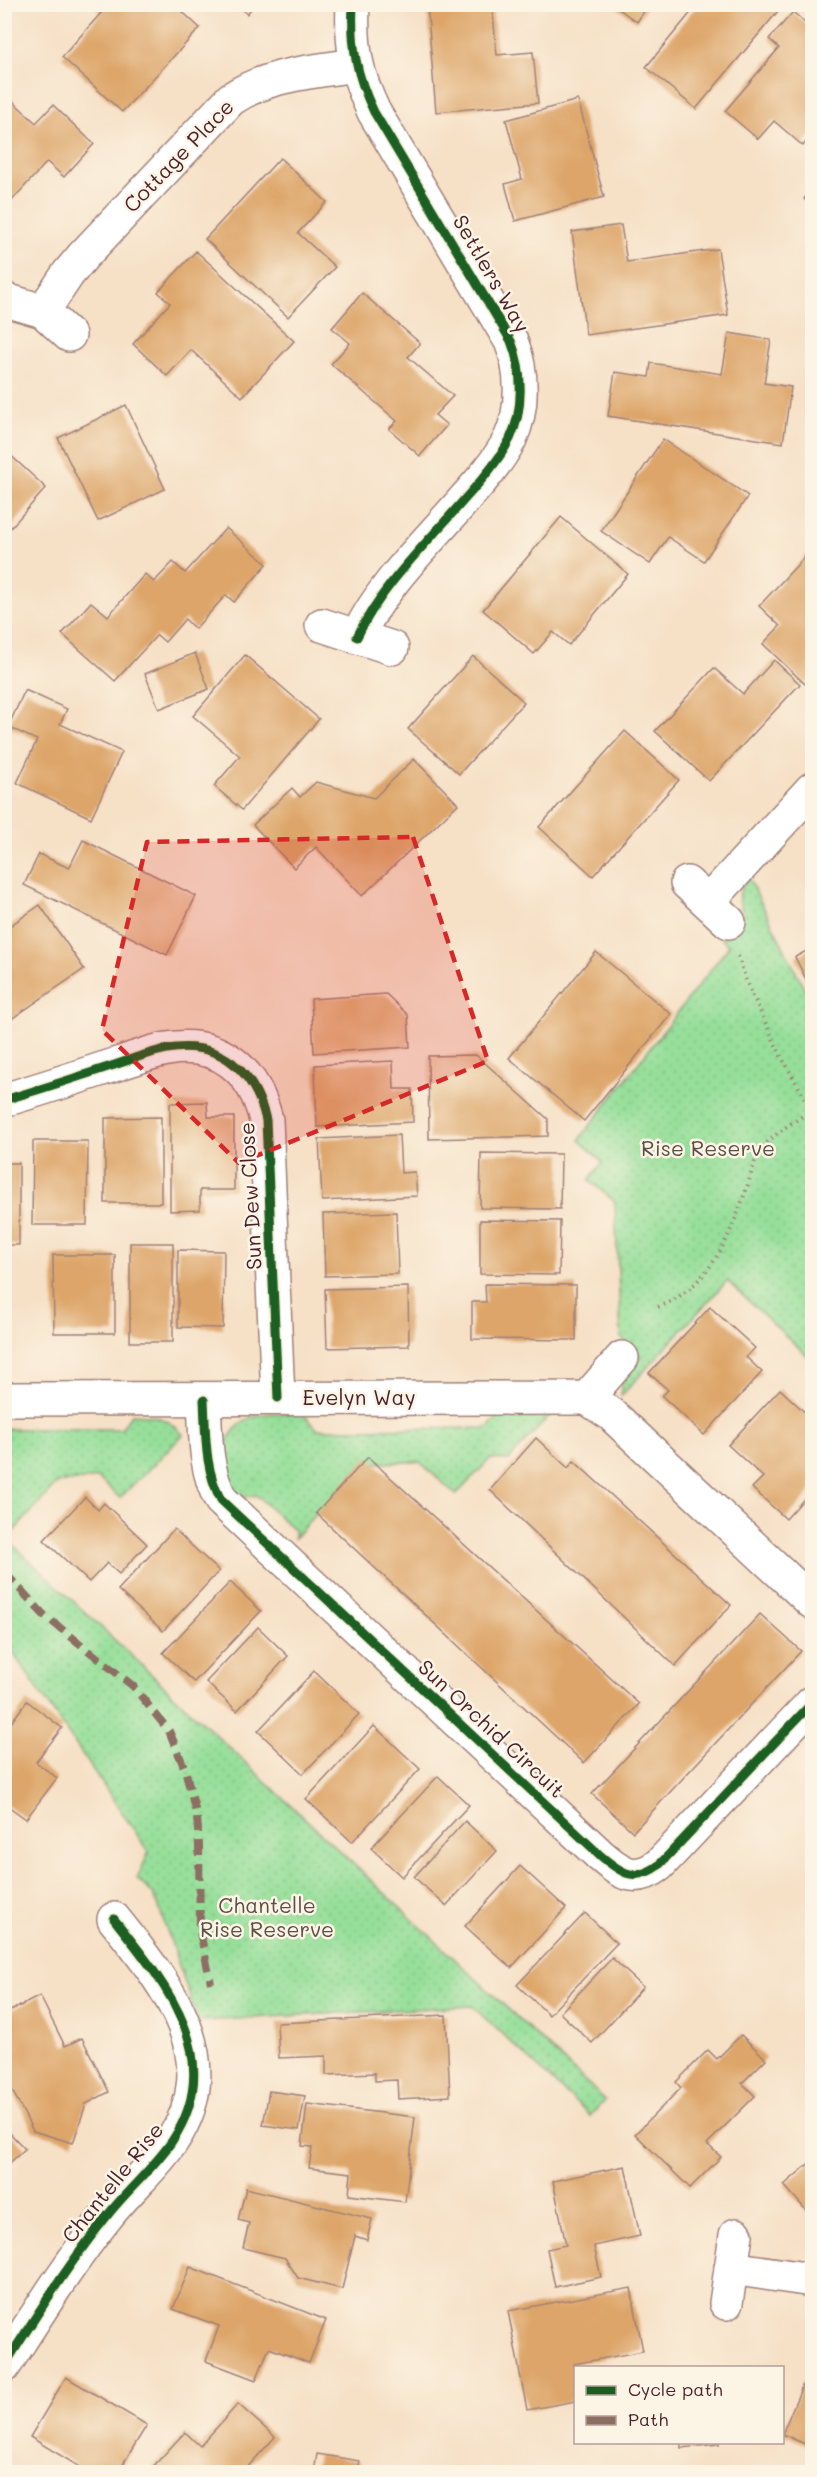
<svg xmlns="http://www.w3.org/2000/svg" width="817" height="2477" font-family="Mali,sans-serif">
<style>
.park{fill:url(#park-dots);stroke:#707f62;stroke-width:1.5}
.building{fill:#dda569}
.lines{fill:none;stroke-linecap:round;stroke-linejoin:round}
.minor-casing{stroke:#a08078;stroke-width:36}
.path{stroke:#a08078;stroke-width:4;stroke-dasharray:1.5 4.5;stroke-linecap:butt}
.minor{stroke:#fff;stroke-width:33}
.quiet{stroke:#8d6e63;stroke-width:8;stroke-dasharray:15 8;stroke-linecap:butt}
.cycleway-casing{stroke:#fcf5e5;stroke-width:13}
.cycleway{stroke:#1b5e20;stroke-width:9}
.marked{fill:#d62828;fill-opacity:0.2;stroke:#d62828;stroke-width:4.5;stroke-dasharray:12 8;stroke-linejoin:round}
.labels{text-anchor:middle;stroke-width:5;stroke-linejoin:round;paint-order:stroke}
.street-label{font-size:21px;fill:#4a1f2b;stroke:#fcf5e5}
.park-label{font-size:21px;fill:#5d4f47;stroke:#fcf5e5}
</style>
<defs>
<pattern id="park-dots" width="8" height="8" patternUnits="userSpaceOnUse" patternTransform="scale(1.5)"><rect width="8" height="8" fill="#96df9a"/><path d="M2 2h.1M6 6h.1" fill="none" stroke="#83bf85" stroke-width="1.8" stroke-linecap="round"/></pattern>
</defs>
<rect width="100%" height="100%" fill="#fcf5e5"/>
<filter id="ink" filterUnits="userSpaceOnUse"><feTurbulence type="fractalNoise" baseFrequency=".0167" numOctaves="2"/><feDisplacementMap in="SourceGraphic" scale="12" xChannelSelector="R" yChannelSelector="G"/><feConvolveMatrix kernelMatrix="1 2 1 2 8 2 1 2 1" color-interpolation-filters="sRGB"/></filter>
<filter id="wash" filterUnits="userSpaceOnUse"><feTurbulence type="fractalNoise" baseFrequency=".008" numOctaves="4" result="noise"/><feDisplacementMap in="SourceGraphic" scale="24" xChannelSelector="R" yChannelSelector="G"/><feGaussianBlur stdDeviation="1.35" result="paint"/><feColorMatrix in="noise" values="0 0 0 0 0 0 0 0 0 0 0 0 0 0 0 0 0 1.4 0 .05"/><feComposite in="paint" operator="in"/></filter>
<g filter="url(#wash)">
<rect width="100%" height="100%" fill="#f6e0c6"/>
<g class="park">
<path d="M748 877 812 1003V1360L727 1281 621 1396V1381L641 1356 621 1338 615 1202 589 1180 603 1162 579 1140 729 946 722 939 744 914C736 899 739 891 748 877Z"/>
<path d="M501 1413H552L509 1460 490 1459 456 1495 420 1462 363 1463 294 1538V1530L256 1495 240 1498C232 1489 224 1477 222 1465 220 1446 235 1424 252 1417 268 1411 287 1414 304 1414L317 1429 488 1428Z"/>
<path d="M132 1414C154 1415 169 1417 183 1435L120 1498 98 1478 57 1483 7 1539 605 2100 590 2116 472 2006 198 2021 159 1907 153 1894 137 1879 149 1852 5 1641 4 1429H121Z"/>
</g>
<g id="blocks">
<g class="building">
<polygon points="92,4 174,4 200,28 122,112 62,57 101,13"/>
<polygon points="237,4 255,4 247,14"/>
<polygon points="427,4 492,4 497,55 533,52 538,103 436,112"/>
<polygon points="612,4 649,4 637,22"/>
<polygon points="698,4 784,4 696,109 646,67"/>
<polygon points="793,12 812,29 812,134 803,146 774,121 758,139 725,111 779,48 769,39"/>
<polygon points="4,93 36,123 53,105 94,144 64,177 47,162 4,209"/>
<polygon points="578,100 604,197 515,221 505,184 522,179 506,120"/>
<polygon points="280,158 327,202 298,233 335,267 288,317 205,239"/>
<polygon points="812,189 812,206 804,199"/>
<polygon points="621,225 627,262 718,249 728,315 586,335 572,232"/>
<polygon points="196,251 294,341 242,397 191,350 167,376 133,344 170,303 158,292"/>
<polygon points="362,293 420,343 408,357 453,396 435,415 447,425 420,456 389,429 397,421 331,364 350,343 332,328"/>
<polygon points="729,333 771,340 764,383 791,387 783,443 608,416 615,372 649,377 651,363 722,374"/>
<polygon points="126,405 165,489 98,521 58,438"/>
<polygon points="663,439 748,496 704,561 668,537 650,564 601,531"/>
<polygon points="5,450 46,488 5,534"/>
<polygon points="561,517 628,574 569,645 553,632 534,654 483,610"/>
<polygon points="226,528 267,564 234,602 226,595 195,629 185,619 165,642 157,635 115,681 62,634 91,602 108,616 145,574 154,582 173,562 185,573"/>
<polygon points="812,549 812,677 805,684 763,644 780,626 759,606"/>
<polygon points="195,653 209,689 159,709 145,674"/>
<polygon points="245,655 319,719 242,810 214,786 240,756 193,716"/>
<polygon points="473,656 524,702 459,774 408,729"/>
<polygon points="774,660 800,684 709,781 655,731 714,668 743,694"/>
<polygon points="25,690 67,709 60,724 122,752 91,818 17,783 37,740 8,727"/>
<polygon points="625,731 679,780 593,876 539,827"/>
<polygon points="414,759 458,804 362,896 316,847 294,868 253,825 292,788 300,797 316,782 374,798"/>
<polygon points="83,840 196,896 167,955 24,885 39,854 69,868"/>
<polygon points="40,905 84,969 4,1024 4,930"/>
<polygon points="812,948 812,991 795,957"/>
<polygon points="596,952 671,1014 584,1121 509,1058"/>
<polygon points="386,994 408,1015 410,1047 314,1053 311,999"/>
<polygon points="476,1055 548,1119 548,1136 429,1139 428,1056"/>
<polygon points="393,1061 394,1089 412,1089 413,1122 317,1127 315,1065"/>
<polygon points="207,1102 208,1117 234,1117 234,1190 200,1190 200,1210 170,1211 170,1103"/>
<polygon points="161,1117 161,1203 105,1203 105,1118"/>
<polygon points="399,1135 401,1173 415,1172 417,1196 322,1201 319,1139"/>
<polygon points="33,1141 88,1141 87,1225 32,1225"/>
<polygon points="481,1153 561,1154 560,1209 480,1208"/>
<rect x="4" y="1163" width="15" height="82"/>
<polygon points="396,1212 398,1274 325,1276 323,1214"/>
<polygon points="480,1220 560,1221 559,1275 480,1274"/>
<rect x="130" y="1243" width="43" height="99"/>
<polygon points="178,1250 224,1251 223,1328 178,1327"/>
<polygon points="53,1255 115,1255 115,1333 54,1333"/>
<polygon points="485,1284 576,1285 576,1340 472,1339 472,1302 486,1302"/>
<polygon points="408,1287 409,1346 327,1348 325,1289"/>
<polygon points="710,1307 755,1348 746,1357 762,1372 704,1435 662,1396 668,1390 649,1373"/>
<polygon points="780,1389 812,1419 812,1490 786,1519 752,1488 763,1477 728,1445"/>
<polygon points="536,1438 568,1468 574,1461 731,1605 675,1666 490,1490"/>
<polygon points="368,1457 639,1704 584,1763 316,1513"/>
<polygon points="85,1497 98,1510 104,1503 147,1544 119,1574 107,1563 89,1582 44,1540"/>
<polygon points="174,1529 219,1571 163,1631 118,1590"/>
<polygon points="230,1582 261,1611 194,1682 163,1653"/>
<polygon points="760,1614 801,1651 633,1832 592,1794"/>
<polygon points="258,1627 288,1656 237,1711 206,1682"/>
<polygon points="314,1671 359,1714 303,1774 258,1731"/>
<polygon points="27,1701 62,1728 36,1762 57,1778 26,1819 4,1803 4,1724 7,1721 10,1724"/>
<polygon points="374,1726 420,1769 352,1842 306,1799"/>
<polygon points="438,1776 469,1805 402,1877 371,1848"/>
<polygon points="465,1821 497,1851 446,1906 414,1877"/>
<polygon points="520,1866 566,1908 511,1968 465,1926"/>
<polygon points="585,1913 617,1943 549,2015 517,1985"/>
<polygon points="612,1958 643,1987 592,2043 560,2013"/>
<polygon points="40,1996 65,2046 82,2038 109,2092 86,2104 73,2143 33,2131 7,2080 15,2064 4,2042 4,2014"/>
<polygon points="446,2015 450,2096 398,2099 397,2080 375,2081 375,2073 326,2075 326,2056 279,2058 277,2023"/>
<polygon points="741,2035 766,2059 742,2083 755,2096 707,2144 721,2157 690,2188 635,2134 681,2088 676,2082 708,2050 717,2059"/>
<polygon points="269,2091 305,2096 299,2130 263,2125"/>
<polygon points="307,2104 415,2117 405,2202 349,2195 351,2173 309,2168 312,2147 302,2146"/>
<polygon points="4,2127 25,2149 4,2168"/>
<polygon points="812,2161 812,2213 810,2215 784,2185"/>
<polygon points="625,2166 640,2236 594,2246 601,2277 555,2287 547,2249 566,2245 553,2181"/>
<polygon points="246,2188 372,2219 367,2240 355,2236 342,2289 298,2278 285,2258 243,2248 249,2223 238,2220"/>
<polygon points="190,2267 326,2320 309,2363 269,2348 256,2380 206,2361 219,2326 173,2309"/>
<polygon points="631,2288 643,2351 574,2364 576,2401 527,2410 508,2311"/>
<polygon points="812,2362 812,2447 782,2434"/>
<polygon points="66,2377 147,2425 118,2472 88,2472 30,2437"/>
<polygon points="238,2404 275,2437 243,2472 148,2472 185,2432 200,2446"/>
<polygon points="681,2442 719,2442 719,2444 681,2448"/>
<polygon points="317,2454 360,2461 358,2472 314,2472"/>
</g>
</g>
</g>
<g filter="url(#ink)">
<use href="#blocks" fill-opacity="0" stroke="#a08078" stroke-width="1.5"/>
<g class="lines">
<g class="minor-casing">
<g id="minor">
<path d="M353 4C351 46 356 75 374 112L511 341C523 371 524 409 510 439 498 462 480 482 463 501 426 544 382 585 357 637"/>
<polyline points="9,301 43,311 69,335"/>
<path d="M43 311 68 274 83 256 231 99C268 74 312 72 355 65"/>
<polyline points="322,625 392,648"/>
<polyline points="687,883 729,922"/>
<polyline points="708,902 812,789"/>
<path d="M4 1100C38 1090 72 1079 105 1068 125 1062 146 1053 167 1049 220 1040 254 1070 266 1120L278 1398"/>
<polyline points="587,1398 611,1414 812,1602"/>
<polyline points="4,1399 587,1398 622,1358"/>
<path d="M204 1400C206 1435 204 1468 221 1500L601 1856C621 1873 635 1883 659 1865L812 1703"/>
<polyline points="731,2268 812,2280"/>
<polyline points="726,2303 736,2235"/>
<path d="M4 2366C37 2315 69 2263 107 2216 127 2190 154 2168 172 2141 228 2058 165 1983 114 1919"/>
</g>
</g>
<g class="path">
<polyline points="738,956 747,983 781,1056 812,1111"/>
<path d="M658 1307C709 1288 730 1237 746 1190 751 1177 753 1161 761 1150 772 1134 795 1122 811 1110"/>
<polyline points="4,1464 14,1456"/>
</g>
<use href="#minor" class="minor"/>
<polyline class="quiet" points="4,1572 44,1615 133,1686 169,1731 185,1769 197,1817 199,1846 200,1932 211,1983"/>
<g class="cycleway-casing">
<g id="cycleway">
<path d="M353 4C351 46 356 75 374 112L511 341C523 371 524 409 510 439 498 462 480 482 463 501 426 544 382 585 357 637"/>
<path d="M4 1100C38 1090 72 1079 105 1068 125 1062 146 1053 167 1049 220 1040 254 1070 266 1120L278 1398"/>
<path d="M204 1400C206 1435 204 1468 221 1500L601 1856C621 1873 635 1883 659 1865L812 1703"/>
<path d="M4 2366C37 2315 69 2263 107 2216 127 2190 154 2168 172 2141 228 2058 165 1983 114 1919"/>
</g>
</g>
<use href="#cycleway" class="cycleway"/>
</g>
</g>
<path class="marked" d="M413 837 488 1061 239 1163 102 1030 147 842Z"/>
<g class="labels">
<g class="street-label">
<text transform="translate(179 156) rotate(-46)" y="7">Cottage Place</text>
<text transform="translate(491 274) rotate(60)" y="7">Settlers Way</text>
<text transform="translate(251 1196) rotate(-93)" y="7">Sun Dew Close</text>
<text x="359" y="1405">Evelyn Way</text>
<text transform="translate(491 1729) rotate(43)" y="7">Sun Orchid Circuit</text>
<text transform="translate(113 2183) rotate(-51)" y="7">Chantelle Rise</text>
</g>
<g class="park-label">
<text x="708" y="1156">Rise Reserve</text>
<text x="267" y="1913">Chantelle<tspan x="267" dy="24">Rise Reserve</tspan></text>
</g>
</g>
<rect width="817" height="2477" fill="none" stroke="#fcf5e5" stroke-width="24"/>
<rect x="574" y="2366" width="210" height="78" fill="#fcf5e5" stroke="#b59f9b" stroke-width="1.5"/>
<rect x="586" y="2386" width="30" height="9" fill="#1b5e20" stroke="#b59f9b" stroke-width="1.5"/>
<text x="628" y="2396" font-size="18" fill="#4a1f2b">Cycle path</text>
<rect x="586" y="2416" width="30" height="9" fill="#8d6e63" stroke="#b59f9b" stroke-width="1.5"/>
<text x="628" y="2426" font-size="18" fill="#4a1f2b">Path</text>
</svg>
